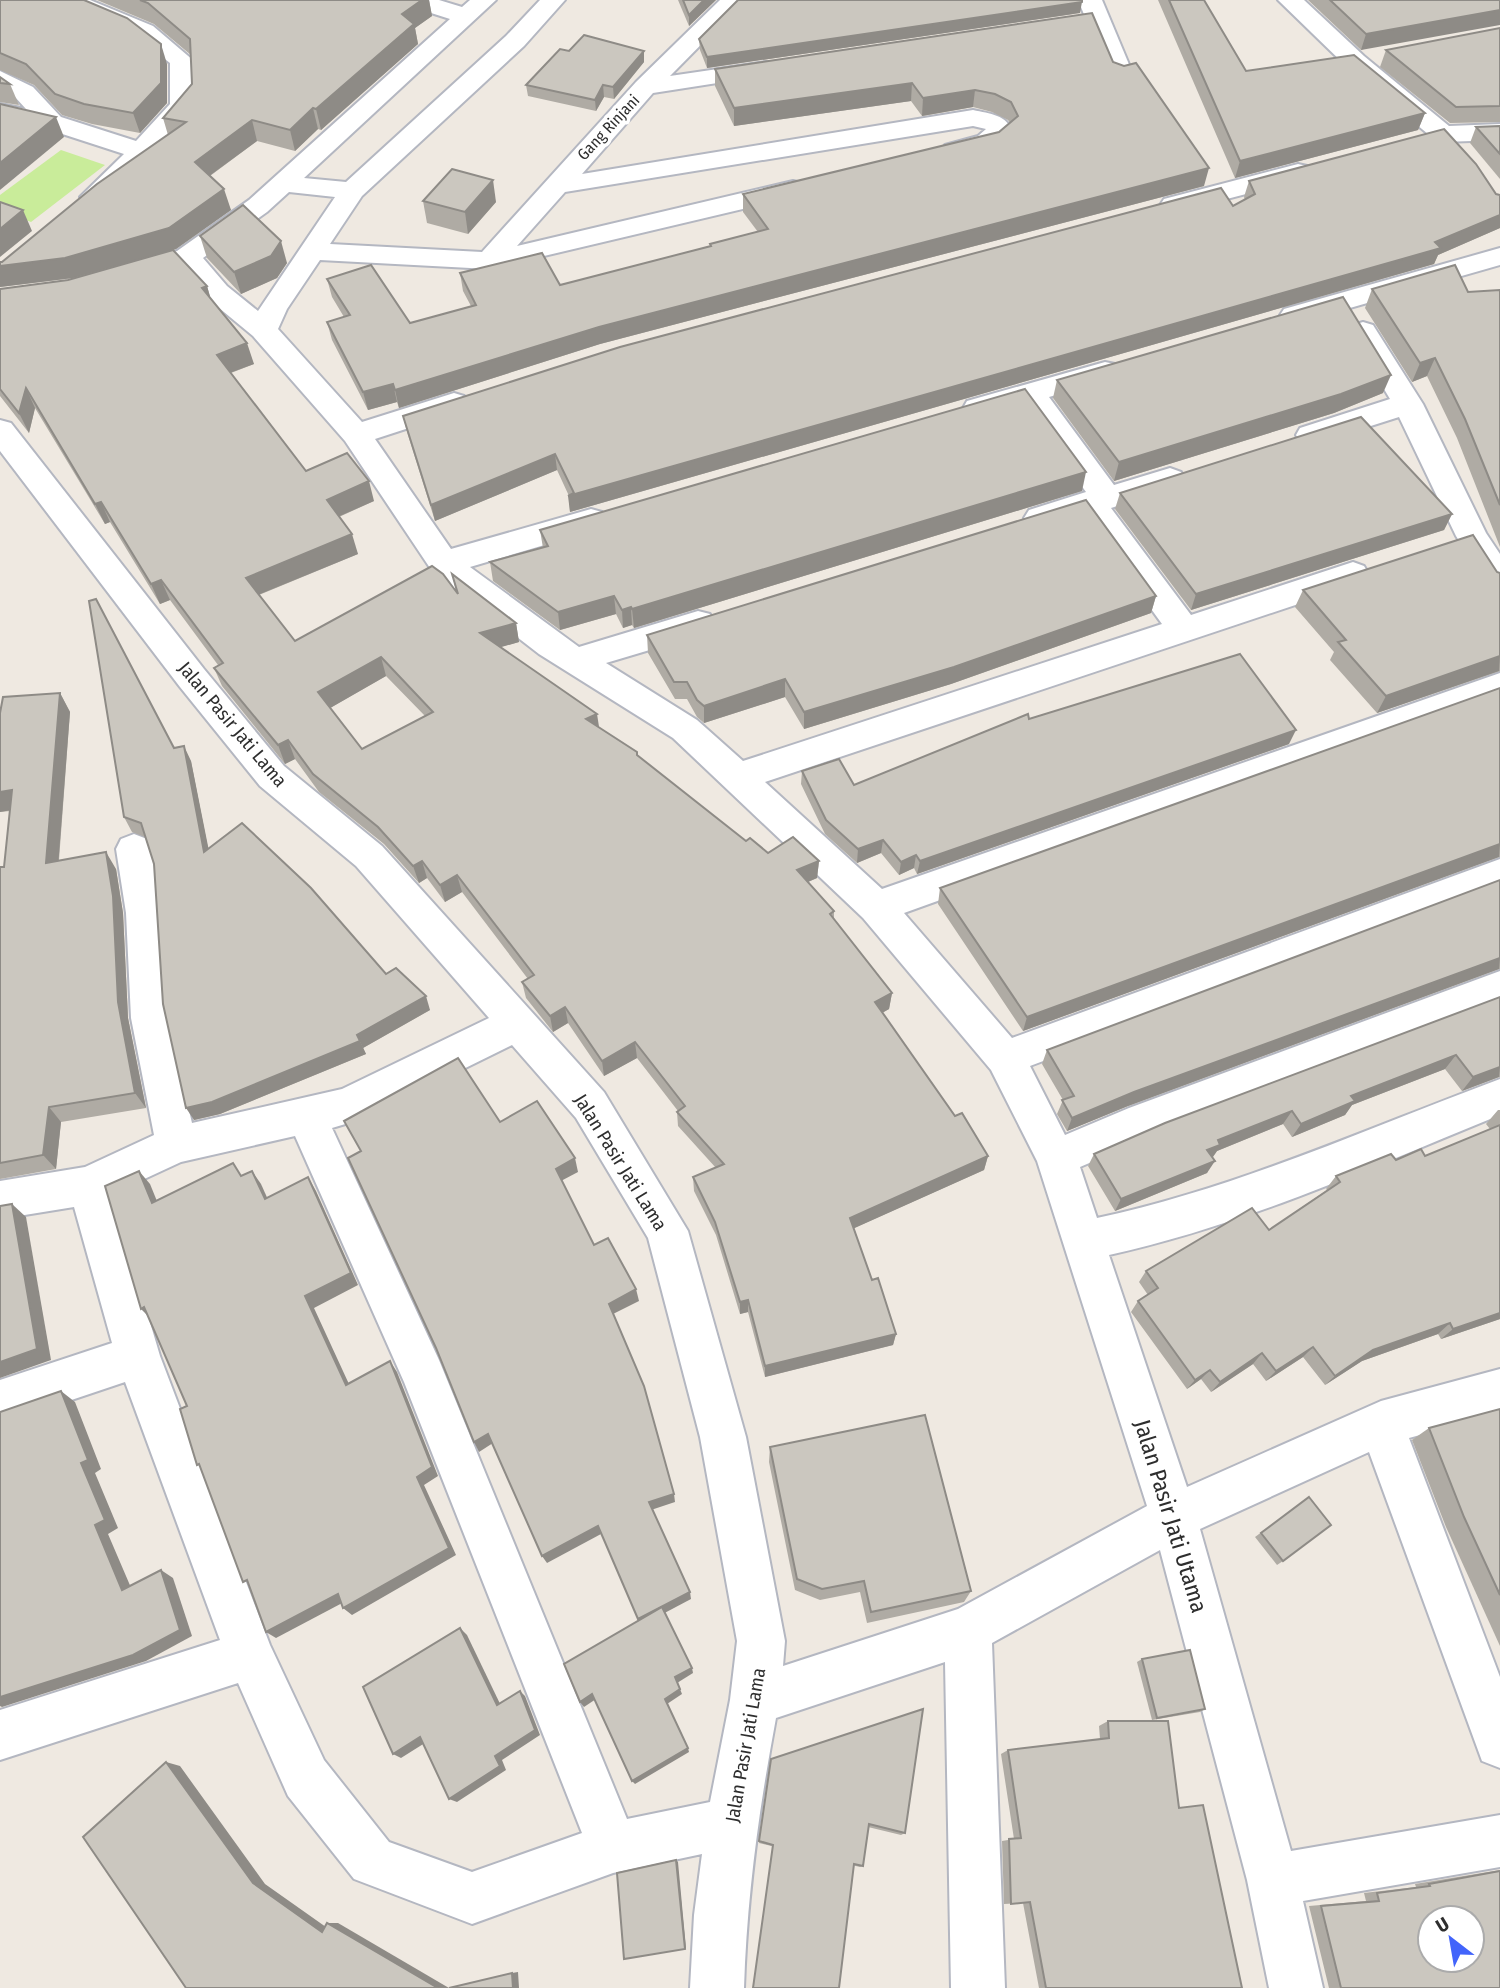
<svg xmlns="http://www.w3.org/2000/svg" width="1500" height="1988" font-family="'Fira Sans Condensed',sans-serif">
<style>
.pitch{fill:#c9ec9a}
.lines{fill:none;stroke-linecap:round;stroke-linejoin:round}
.minor-casing{stroke:#b4b7c1;stroke-width:4}
.minor{fill:#fff;fill-rule:evenodd}
.wall{fill:#afaba4;fill-rule:evenodd}
.shaded-wall{fill:#8e8b86}
.building{fill:#cbc7bf;stroke:#8e8b86;stroke-width:2;fill-rule:evenodd}
.labels{text-anchor:middle;stroke-width:7;stroke-linejoin:round;paint-order:stroke}
.far-street-label{font-size:16px;fill:#2e2e2e;stroke:#fff}
.street-label{font-size:19px;fill:#2e2e2e;stroke:#fff}
.near-street-label{font-size:23px;fill:#2e2e2e;stroke:#fff}
</style>
<rect width="100%" height="100%" fill="#efe9e1"/>
<polygon class="pitch" points="61,150 105,165 31,222 0,210 0,195"/>
<g class="lines">
<g class="minor-casing">
<g id="minor">
<path d="M57 0H90L153 26 194 61 196 105 192 110C172 132 124 195 100 203 94 205 89 204 84 203L80 197 124 154 47 129 0 120V104L26 109 15 97 0 88V71L33 87 61 117 136 141 170 104V63L135 36 61 5Z"/>
<path d="M402 0H439L462 7 470 0H496L304 178 346 182 506 36 540 0H565L524 46 362 196 330 244 482 252 636 82 720 0H745L670 76 766 62 775 64 778 69 775 74 653 93 582 174 973 110C990 114 1007 114 1013 133 1001 150 965 160 945 155L941 150 945 145 978 136 986 129 973 126 565 192 517 246 793 181 802 183 806 189 802 195 489 269 320 260 287 309 278 329 362 422 454 393 464 396 469 403 464 410 375 439 451 549 591 509 602 512 607 520 602 528 470 567 579 647 698 611 710 614 714 623 710 632 606 663 697 720 743 761 1162 624 1084 516 1040 529 1029 526 1024 518 1029 510 1086 492 1023 405 978 418 967 415 963 408 967 401 1105 362 1115 364 1120 371 1115 378 1049 397 1114 485 1170 468 1181 472 1185 479 1181 486 1111 508 1191 615 1353 562 1364 566 1369 574 1364 582 765 782 882 889 1500 673V699L904 913 1012 1038 1500 859V889L1030 1066 1065 1135 1129 1108 1500 971V1004L1157 1134 1080 1167 1097 1218C1237 1188 1366 1129 1500 1079V1115C1372 1167 1245 1225 1109 1255L1187 1487 1381 1401 1500 1369V1413L1409 1438 1500 1677V1768L1482 1761 1369 1452 1200 1529 1291 1851 1500 1815V1867L1303 1901 1323 1988H1269L1247 1880 1160 1550 992 1643 1005 1988H951L945 1662 776 1718C759 1809 747 1895 744 1988H690L694 1915 702 1854 613 1873 472 1924 354 1879 288 1796 238 1683 0 1760V1710L220 1640 125 1382 0 1424V1380L112 1343 74 1207 0 1219V1181L85 1167 154 1135 131 1018 126 913 116 849 121 839 134 834 147 839C171 886 162 965 169 1018 174 1053 184 1088 192 1123L342 1089 489 1018 356 866 260 786 180 687 0 451V420L11 423 204 669 284 766 382 846 604 1092 688 1231 746 1437 785 1641 783 1666 958 1609 1147 1506 1037 1161 991 1070 863 918 673 738 539 654 432 571 345 441 253 336 207 298 181 268 130 283 120 280 116 274 120 268 177 251 249 200 450 19 406 5ZM289 192 335 197 258 311 227 286 203 258 267 212ZM512 1045 576 1118 648 1238 700 1437 737 1641 730 1700 710 1802 627 1819 439 1360 332 1128 362 1119ZM295 1136 404 1382 582 1833 472 1872 389 1842 324 1760 270 1645 160 1356 112 1194 181 1162Z"/>
<polygon points="1078,0 1102,0 1133,74 1130,79 1121,81 1112,79 1109,74"/>
<polygon points="1278,0 1304,0 1364,56 1449,126 1500,124 1500,140 1443,142 1434,139 1346,66"/>
<polygon points="1298,164 1307,166 1311,172 1307,178 1173,213 1164,211 1160,205 1164,199"/>
<polygon points="1500,248 1500,265 1294,324 1284,321 1280,315 1284,309"/>
<polygon points="1363,322 1373,325 1423,404 1486,533 1500,554 1500,592 1489,588 1456,536 1399,417 1311,445 1300,442 1296,435 1300,428 1390,399 1349,331 1353,325"/>
</g>
</g>
<use href="#minor" class="minor"/>
</g>
<g class="wall">
<polygon points="0,0 167,64 167,103 140,133 92,124 62,115 34,85 0,70"/>
<polygon points="97,0 429,0 432,16 415,28 418,44 321,130 318,129 295,151 257,141 210,176 231,210 176,249 73,278 0,287 0,262 2,262 168,135 163,118 192,84 191,55 154,24"/>
<polygon points="678,0 716,0 689,26"/>
<polygon points="1158,0 1204,0 1246,71 1425,113 1418,130 1235,178"/>
<polygon points="1308,0 1500,0 1361,50"/>
<polygon points="1080,13 707,68 700,50 699,39"/>
<polygon points="1500,28 1500,122 1450,123 1380,67 1386,50"/>
<polygon points="569,51 644,51 644,62 614,99 604,97 596,111 528,96 526,85"/>
<polygon points="1113,62 1204,186 600,344 399,408 397,402 368,410 332,340 327,322 344,317 332,297 327,279 410,323 471,306 463,291 460,273 560,285 710,246 710,244 758,232 743,212 743,194 999,132 1010,123 1008,120 992,112 973,107 922,116 911,101 734,126 715,86 715,69"/>
<polygon points="0,77 10,84 19,105 0,102"/>
<polygon points="1500,126 1500,179 1470,143 1476,127"/>
<polygon points="1249,181 1496,194 1500,195 1500,228 1438,255 1434,264 570,512 569,496 557,470 435,521 407,432 403,416 1233,206 1245,200 1244,197"/>
<polygon points="423,201 496,202 468,234 427,223"/>
<polygon points="200,236 287,263 277,278 241,294 207,258"/>
<path d="M207 286 211 300 254 364 231 373 306 471 374 501 339 517 358 554 259 595 295 641 456 591 452 574 516 623 519 642 500 647 599 727 637 755 746 841 768 853 819 861 817 878 808 882 834 911V919L892 993 889 1009 882 1013 955 1116 988 1156 984 1170 854 1228 872 1280 896 1334 893 1345 765 1377 748 1312 740 1314 716 1235 694 1191 693 1177 716 1168 678 1126 677 1112 678 1111 637 1058 604 1076 568 1023 553 1032 526 998 522 982 528 979 462 892 445 902 427 878 419 883 384 844 319 792 295 759 285 764 222 686 214 668 218 665 170 600 160 604 110 522 105 524 35 408 29 433 0 396V289ZM386 676 425 716 362 749 330 708Z"/>
<polygon points="1372,289 1468,292 1500,290 1500,547 1457,438 1427,376 1412,382 1365,308"/>
<polygon points="1057,380 1383,393 1334,413 1114,481 1053,398"/>
<polygon points="1082,491 634,628 632,625 623,628 616,614 560,630 493,581 490,562 543,548 540,530"/>
<polygon points="1120,493 1452,514 1444,530 1191,610 1115,509"/>
<polygon points="1497,572 1500,573 1500,671 1377,713 1330,660 1334,652 1295,607 1303,590"/>
<polygon points="1156,596 1151,613 951,684 804,729 785,697 704,723 697,717 687,699 675,699 648,653 647,635"/>
<polygon points="1500,688 1500,857 1499,857 1023,1031 938,904 940,888"/>
<polygon points="60,693 70,712 59,860 116,869 123,913 128,1018 146,1108 61,1122 56,1169 0,1179 0,867 4,867 10,811 0,812 0,713"/>
<polygon points="1029,719 1289,744 917,874 914,868 899,875 881,853 857,863 825,834 801,784 802,771 854,785"/>
<polygon points="174,748 191,761 208,849 386,974 430,1010 363,1048 366,1054 220,1114 194,1120 154,864 145,837 132,832 124,817"/>
<polygon points="1500,880 1500,969 1499,969 1128,1106 1067,1131 1057,1114 1063,1100 1042,1064 1047,1050"/>
<polygon points="1500,997 1500,1077 1499,1077 1462,1091 1445,1069 1352,1105 1345,1115 1292,1137 1283,1124 1217,1151 1213,1157 1207,1173 1115,1211 1088,1166 1094,1154"/>
<polygon points="1498,1110 1500,1110 1500,1319 1441,1339 1438,1334 1362,1361 1325,1385 1303,1357 1266,1381 1253,1364 1211,1392 1201,1379 1187,1389 1131,1312 1138,1301 1148,1295 1139,1282 1146,1271 1269,1230 1327,1190 1326,1189 1336,1176 1396,1160 1425,1156 1490,1129 1486,1124"/>
<polygon points="1500,1409 1500,1646 1446,1527 1412,1440 1429,1428"/>
<polygon points="770,1447 971,1591 964,1602 867,1623 860,1592 820,1600 795,1590 769,1462"/>
<polygon points="1309,1497 1283,1561 1277,1565 1255,1537"/>
<polygon points="1142,1659 1205,1709 1200,1712 1152,1720 1137,1662"/>
<polygon points="1108,1721 1179,1808 1242,1988 1039,1988 1023,1903 1004,1904 1002,1841 1014,1839 1001,1754 1008,1750 1100,1739 1099,1726"/>
<polygon points="771,1759 905,1833 901,1835 868,1827 863,1866 860,1867 759,1843"/>
<polygon points="1500,1870 1500,1988 1329,1988 1309,1906 1366,1901 1364,1893 1416,1887 1415,1884"/>
</g>
<g class="shaded-wall">
<polygon points="422,0 429,0 432,16 415,28 418,44 321,130 316,109 402,14"/>
<polygon points="704,0 716,0 689,26 689,15"/>
<polygon points="1082,2 1080,13 707,68 707,57"/>
<polygon points="1500,10 1500,25 1361,50 1366,34"/>
<polygon points="161,44 167,64 167,103 140,133 133,113"/>
<polygon points="644,51 644,62 614,99 613,87"/>
<polygon points="912,83 911,101 734,126 734,108"/>
<polygon points="603,85 604,97 596,111 595,100"/>
<polygon points="975,90 973,107 922,116 923,98"/>
<polygon points="313,108 318,129 295,151 290,130"/>
<polygon points="1425,113 1418,130 1235,178 1240,161"/>
<polygon points="56,117 64,137 0,190 0,163"/>
<polygon points="252,120 257,141 201,182 195,162"/>
<polygon points="1209,168 1204,186 600,344 399,408 395,390 599,327"/>
<polygon points="493,180 496,202 468,234 465,212"/>
<polygon points="224,189 231,210 176,249 73,278 0,287 0,266"/>
<polygon points="23,210 32,231 0,257 0,229"/>
<polygon points="1500,215 1500,228 1438,255 1434,264 570,512 568,496 1435,242"/>
<polygon points="281,241 287,263 277,278 241,294 234,272"/>
<polygon points="207,286 213,307 202,288"/>
<polygon points="247,343 254,364 224,375 217,355"/>
<polygon points="1435,358 1427,376 1412,382 1420,363"/>
<polygon points="1391,375 1383,393 1334,413 1114,481 1119,462"/>
<polygon points="393,384 397,402 368,410 363,392"/>
<polygon points="26,388 35,408 29,433 19,413"/>
<polygon points="555,454 557,470 435,521 431,505"/>
<polygon points="1086,472 1082,491 634,628 632,609"/>
<polygon points="369,481 374,501 333,519 327,500"/>
<polygon points="101,502 110,522 105,524 95,504"/>
<polygon points="1452,514 1444,530 1191,610 1196,594"/>
<polygon points="352,534 358,554 253,597 246,578"/>
<polygon points="161,580 170,600 160,604 151,584"/>
<polygon points="614,596 616,614 560,630 558,612"/>
<polygon points="1156,596 1151,613 951,684 804,729 804,712"/>
<polygon points="631,607 632,625 623,628 622,610"/>
<polygon points="516,623 519,642 484,652 480,633"/>
<polygon points="1500,656 1499,671 1377,713 1386,696"/>
<polygon points="381,657 386,676 325,711 318,692"/>
<polygon points="785,679 785,697 704,723 704,706"/>
<polygon points="60,693 70,712 57,880 46,863"/>
<polygon points="597,714 600,733 586,719"/>
<polygon points="1296,730 1289,744 917,874 920,861"/>
<polygon points="288,740 295,759 285,764 278,745"/>
<polygon points="184,746 191,761 212,866 204,852"/>
<polygon points="12,790 23,808 0,812 0,792"/>
<polygon points="883,840 881,853 857,863 858,849"/>
<polygon points="1500,844 1499,857 1023,1031 1027,1017"/>
<polygon points="106,852 116,869 123,913 128,1018 146,1108 135,1093 118,1002"/>
<polygon points="916,855 914,868 899,875 901,862"/>
<polygon points="422,861 427,878 419,883 413,866"/>
<polygon points="819,861 817,878 796,887 797,870"/>
<polygon points="457,875 462,892 445,902 440,885"/>
<polygon points="1500,958 1499,969 1128,1106 1067,1131 1072,1118 1134,1092"/>
<polygon points="892,993 889,1009 873,1018 875,1002"/>
<polygon points="426,996 430,1010 363,1048 357,1035"/>
<polygon points="565,1007 568,1023 553,1032 550,1016"/>
<polygon points="360,1041 366,1054 220,1114 194,1120 186,1108"/>
<polygon points="635,1042 637,1058 604,1076 602,1061"/>
<polygon points="1456,1055 1445,1069 1352,1105 1345,1115 1292,1137 1301,1124 1351,1096"/>
<polygon points="1500,1067 1499,1077 1462,1091 1473,1077"/>
<polygon points="49,1107 61,1122 56,1169 43,1155"/>
<polygon points="1292,1111 1283,1124 1217,1151 1212,1158 1207,1150 1218,1140"/>
<polygon points="988,1156 984,1170 848,1231 850,1218"/>
<polygon points="575,1158 578,1172 559,1182 556,1169"/>
<polygon points="1215,1161 1207,1173 1115,1211 1121,1199"/>
<polygon points="139,1171 150,1184 163,1216 152,1203"/>
<polygon points="252,1171 261,1184 274,1213 265,1199"/>
<polygon points="308,1177 316,1191 358,1285 314,1308 354,1395 346,1385 305,1296"/>
<polygon points="12,1204 26,1217 51,1360 0,1378 0,1362"/>
<polygon points="636,1289 639,1301 611,1315 609,1304"/>
<polygon points="748,1300 748,1312 740,1314 740,1302"/>
<polygon points="144,1307 152,1320 141,1309"/>
<polygon points="1500,1313 1500,1319 1441,1339 1453,1329"/>
<polygon points="1450,1323 1438,1334 1362,1361 1325,1385 1335,1376 1373,1350"/>
<polygon points="896,1334 893,1345 765,1377 765,1366"/>
<polygon points="1313,1347 1303,1357 1266,1381 1276,1371"/>
<polygon points="1262,1353 1253,1364 1211,1392 1220,1382"/>
<polygon points="390,1361 397,1372 438,1476 424,1485 456,1555 352,1615 343,1608"/>
<polygon points="1210,1370 1201,1379 1187,1389 1195,1380"/>
<polygon points="61,1391 75,1402 101,1469 95,1473 118,1528 108,1534 135,1597 122,1590 95,1525 81,1463"/>
<polygon points="488,1434 493,1443 479,1452 474,1442"/>
<polygon points="674,1494 675,1502 651,1510 649,1502"/>
<polygon points="598,1526 601,1534 547,1563 542,1556"/>
<polygon points="161,1570 173,1578 192,1636 146,1661 2,1707 0,1706 0,1697"/>
<polygon points="690,1592 691,1599 640,1626 638,1619"/>
<polygon points="338,1594 346,1601 276,1638 266,1632"/>
<polygon points="460,1628 467,1635 503,1710 497,1705"/>
<polygon points="692,1668 693,1673 677,1683 675,1677"/>
<polygon points="680,1689 682,1694 667,1704 665,1699"/>
<polygon points="520,1691 525,1696 540,1735 502,1760 506,1770 457,1802 449,1799 495,1756"/>
<polygon points="592,1694 596,1699 584,1707 580,1702"/>
<polygon points="420,1737 428,1741 401,1758 393,1754"/>
<polygon points="688,1748 689,1752 635,1784 632,1781"/>
<polygon points="166,1762 180,1766 265,1884 333,1932 322,1932 253,1883"/>
<polygon points="676,1860 678,1862 686,1948 685,1949"/>
<polygon points="327,1923 338,1923 449,1988 438,1988"/>
<polygon points="518,1972 519,1988 513,1988 512,1973"/>
</g>
<g class="building">
<polygon points="0,0 84,0 127,18 161,44 161,83 133,113 84,104 55,94 26,64 0,53"/>
<polygon points="140,0 422,0 402,14 414,24 316,109 313,108 290,130 252,120 195,162 224,189 169,228 65,258 0,266 0,262 2,262 97,184 186,122 163,118 192,84 190,39 148,3"/>
<polygon points="683,0 704,0 689,15"/>
<polygon points="738,0 1082,0 1082,2 707,57 699,39"/>
<polygon points="1169,0 1204,0 1246,71 1354,55 1425,113 1240,161"/>
<polygon points="1330,0 1500,0 1500,10 1366,34"/>
<polygon points="1092,13 1113,62 1124,66 1136,63 1209,168 599,327 395,390 393,384 363,392 327,322 350,315 327,279 371,265 410,323 476,305 460,273 542,253 560,285 711,246 710,244 768,229 743,194 999,132 1018,116 1011,102 995,94 975,90 923,98 912,83 734,108 715,69"/>
<polygon points="1500,28 1500,106 1456,107 1386,50"/>
<polygon points="584,35 644,51 613,87 603,85 595,100 526,85 560,49 569,51"/>
<polygon points="0,77 10,84 0,83"/>
<polygon points="0,104 56,117 0,163"/>
<polygon points="1500,126 1500,154 1476,127"/>
<polygon points="1444,129 1476,164 1496,194 1500,195 1500,215 1435,242 1441,248 568,496 574,493 555,454 431,505 403,416 620,347 1221,188 1233,206 1255,194 1249,181"/>
<polygon points="452,169 493,180 465,212 423,201"/>
<polygon points="0,202 23,210 0,229"/>
<polygon points="243,205 281,241 271,256 234,272 200,236"/>
<path d="M173 250 207 286 202 288 247 343 217 355 306 471 347 453 369 481 327 500 352 534 246 578 295 641 432 566 443 574 458 594 452 574 516 623 480 633 597 714 586 719 637 752V755L746 841 750 838 768 853 793 837 819 861 797 870 834 911 830 914 892 993 875 1002 955 1116 962 1113 988 1156 850 1218 872 1280 878 1278 896 1334 765 1366 748 1300 740 1302 715 1222 693 1177 724 1164 677 1112 685 1106 635 1042 602 1061 565 1007 550 1016 522 982 534 975 457 875 440 885 422 861 413 866 378 827 313 774 288 740 278 745 214 668 223 663 161 580 151 584 101 502 95 504 26 388 19 413 0 389V289L68 280ZM381 657 433 712 362 749 318 692Z"/>
<polygon points="1455,265 1468,292 1500,290 1500,505 1465,419 1435,358 1420,363 1372,289"/>
<polygon points="1343,297 1391,375 1341,394 1119,462 1057,380"/>
<polygon points="1025,389 1086,472 632,609 631,607 622,610 614,596 558,612 490,562 548,546 540,530"/>
<polygon points="1361,417 1452,514 1196,594 1120,493"/>
<polygon points="1086,500 1156,596 954,667 804,712 785,679 704,706 697,700 687,682 674,682 647,635"/>
<polygon points="1473,535 1497,572 1500,573 1500,656 1386,696 1338,642 1346,640 1303,590"/>
<polygon points="96,599 174,748 184,746 204,852 242,823 311,888 386,974 396,968 426,996 357,1035 360,1041 212,1102 186,1108 163,1004 154,864 141,823 124,817 89,601"/>
<polygon points="1240,654 1296,730 920,861 916,855 901,862 883,840 858,849 826,820 802,771 839,759 854,785 1028,714 1029,719"/>
<polygon points="1500,688 1500,844 1027,1017 940,888"/>
<polygon points="60,693 46,863 106,852 113,896 118,1002 135,1093 49,1107 43,1155 0,1163 0,867 4,867 12,790 0,792 0,713 3,697"/>
<polygon points="1500,880 1500,958 1134,1092 1072,1118 1062,1100 1074,1096 1047,1050"/>
<polygon points="1500,997 1500,1067 1473,1077 1456,1055 1351,1096 1355,1101 1301,1124 1292,1111 1218,1140 1220,1145 1207,1150 1215,1161 1121,1199 1094,1154 1165,1123"/>
<polygon points="458,1058 500,1122 537,1101 575,1158 556,1169 594,1245 608,1238 636,1289 609,1304 644,1386 674,1494 649,1502 690,1592 638,1619 598,1526 542,1556 488,1434 474,1442 436,1348 348,1158 361,1151 344,1121"/>
<polygon points="1500,1125 1500,1313 1453,1329 1450,1323 1373,1350 1335,1376 1313,1347 1276,1371 1262,1353 1220,1382 1210,1370 1195,1380 1138,1301 1158,1288 1146,1271 1252,1208 1269,1230 1340,1182 1336,1176 1391,1154 1396,1160 1421,1149 1425,1156"/>
<polygon points="233,1163 241,1176 252,1171 265,1199 308,1177 351,1273 305,1296 346,1385 390,1361 432,1467 417,1477 449,1548 343,1608 338,1594 266,1632 247,1580 243,1582 199,1464 197,1465 180,1409 187,1406 144,1307 141,1309 105,1186 139,1171 152,1203"/>
<polygon points="12,1204 37,1349 0,1362 0,1206"/>
<polygon points="61,1391 88,1460 81,1463 105,1520 95,1525 122,1590 161,1570 180,1630 133,1655 0,1697 0,1412"/>
<polygon points="1500,1409 1500,1595 1464,1517 1429,1428"/>
<polygon points="925,1415 971,1591 871,1612 864,1581 822,1589 797,1579 770,1447"/>
<polygon points="1309,1497 1331,1525 1283,1561 1261,1533"/>
<polygon points="662,1607 692,1668 675,1677 680,1689 665,1699 688,1748 632,1781 592,1694 580,1702 564,1664"/>
<polygon points="460,1628 497,1705 520,1691 535,1730 495,1756 500,1766 449,1799 420,1737 393,1754 363,1687"/>
<polygon points="1190,1650 1205,1709 1157,1718 1142,1659"/>
<polygon points="923,1709 905,1833 869,1824 863,1866 854,1864 839,1988 753,1988 773,1845 759,1841 771,1759"/>
<polygon points="1108,1721 1168,1721 1179,1808 1203,1805 1242,1988 1046,1988 1030,1902 1011,1904 1009,1839 1021,1838 1008,1750 1109,1738"/>
<polygon points="166,1762 253,1883 322,1932 327,1923 438,1988 186,1988 83,1837"/>
<polygon points="676,1860 685,1949 624,1959 617,1873"/>
<path d="M1500 1871V1988H1341L1321 1906 1379 1901 1377 1893 1430 1886 1429 1884ZM1430 1918H1472V1960H1430Z"/>
<polygon points="512,1973 513,1988 449,1988"/>
</g>
<g class="labels">
<g class="far-street-label">
<text transform="translate(608 127) rotate(-47)" y="6">Gang Rinjani</text>
</g>
<g class="street-label">
<text transform="translate(233 724) rotate(50)" y="7">Jalan Pasir Jati Lama</text>
<text transform="translate(621 1162) rotate(58)" y="7">Jalan Pasir Jati Lama</text>
<text transform="translate(745 1745) rotate(-80)" y="7">Jalan Pasir Jati Lama</text>
</g>
<g class="near-street-label">
<text transform="translate(1171 1516) rotate(73)" y="8">Jalan Pasir Jati Utama</text>
</g>
</g>
<g transform="translate(1451 1939) rotate(329)"><circle r="33" fill="#ffffff" stroke="#ababab" stroke-width="2"/>
<path d="M0-5L12 26L0 18L-12 26Z" fill="#4264fb"/>
<text y="-10" font-size="19" font-weight="bold" text-anchor="middle" fill="#2e2e2e">U</text>
</g>
</svg>
